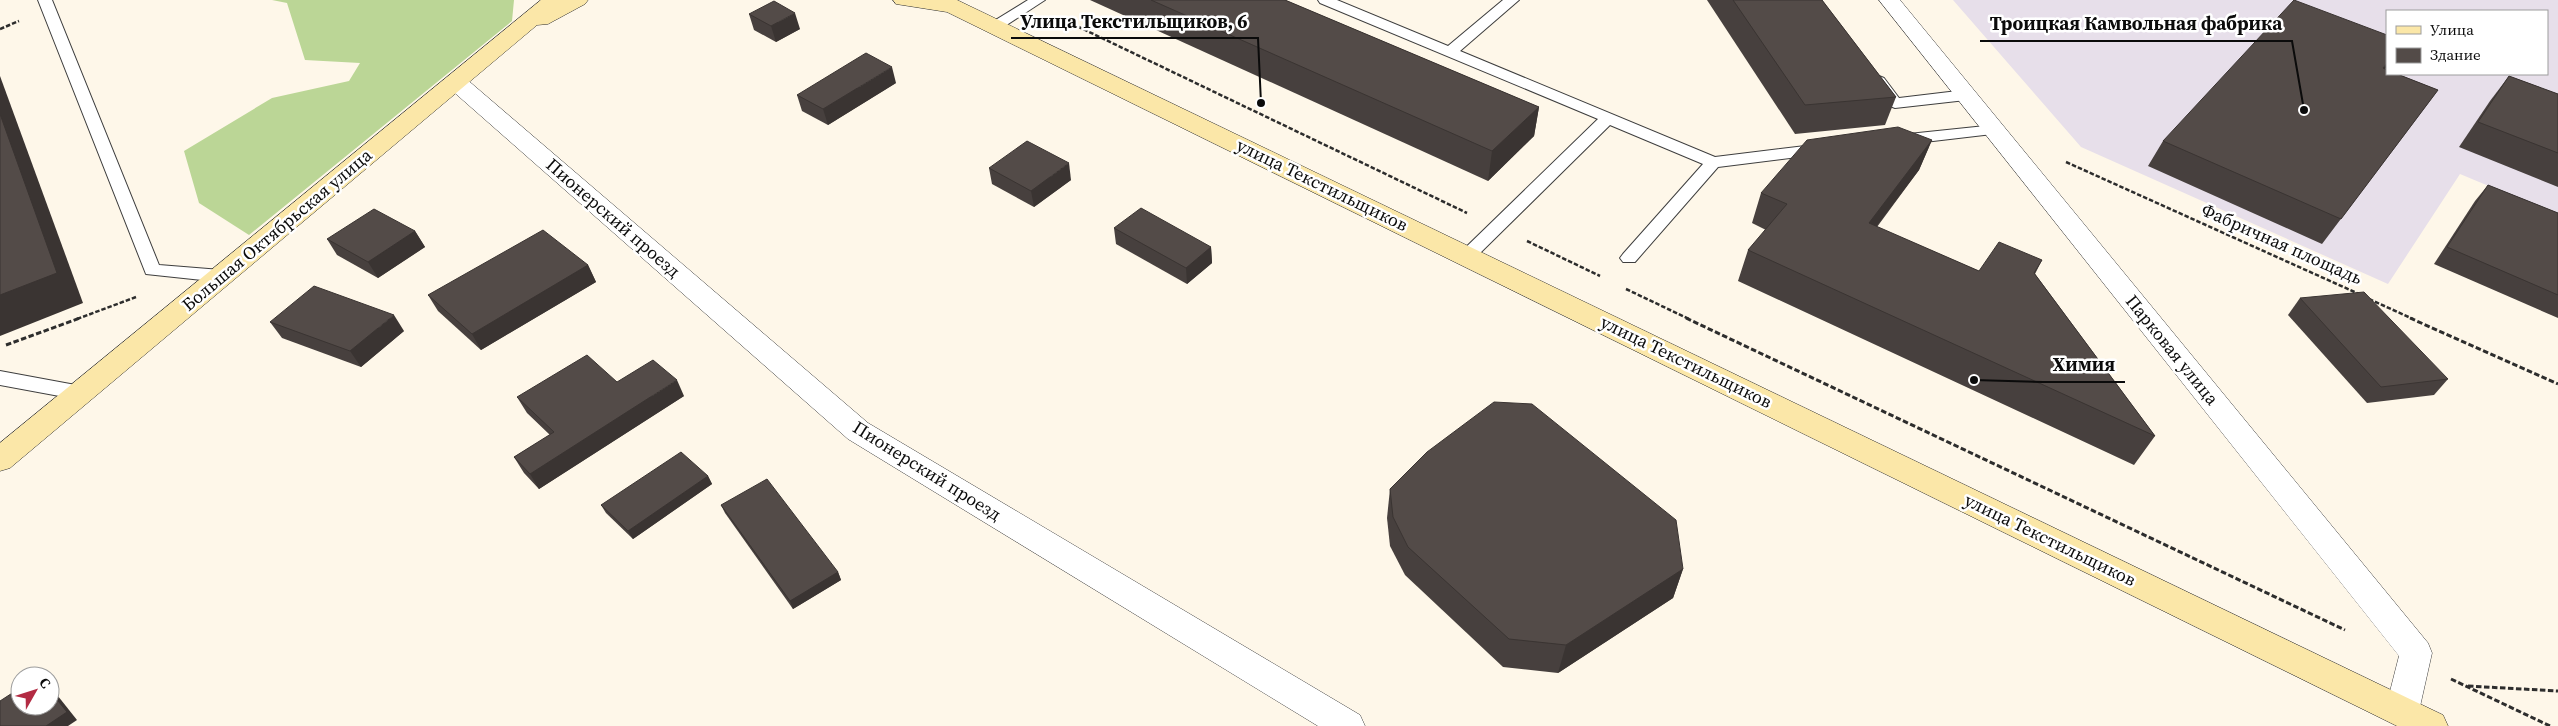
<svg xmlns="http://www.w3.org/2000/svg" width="2558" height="726" font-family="'Source Serif 4',serif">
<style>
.industrial{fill:#e7dfea;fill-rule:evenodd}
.forest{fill:#bbd696}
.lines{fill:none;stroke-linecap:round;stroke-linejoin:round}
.service-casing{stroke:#3e3e3e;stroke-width:2}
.minor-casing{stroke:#3e3e3e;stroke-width:1}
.secondary-casing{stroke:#2d2d2d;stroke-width:1}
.path-far1{stroke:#2d2d2d;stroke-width:2.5;stroke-dasharray:4.5 2;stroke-linecap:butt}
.path{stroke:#2d2d2d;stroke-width:3;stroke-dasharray:5.5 2.5;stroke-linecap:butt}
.service{fill:#fff;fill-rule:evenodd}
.minor{fill:#fff;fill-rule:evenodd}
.secondary{fill:#fbe7a8;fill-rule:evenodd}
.wall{fill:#47403e}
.shaded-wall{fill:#3a3432}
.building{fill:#534b48;stroke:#3a3432}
.labels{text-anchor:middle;stroke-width:5;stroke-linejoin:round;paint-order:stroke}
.street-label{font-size:18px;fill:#0b0b0b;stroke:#fff}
.leader{fill:none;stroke:#0b0b0b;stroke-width:2}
.callout-dot{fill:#0b0b0b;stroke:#fff;stroke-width:2}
.callout-label{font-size:19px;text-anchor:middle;font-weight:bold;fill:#0b0b0b;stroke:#fff;stroke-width:5;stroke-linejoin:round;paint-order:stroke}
</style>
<rect width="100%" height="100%" fill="#fef7e9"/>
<path class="industrial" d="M1953 0H2558V215L2460 174 2388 284 2081 147ZM2387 11H2547V74H2387Z"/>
<polygon class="forest" points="272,0 514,0 512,21 249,235 199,203 184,151 272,98 349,81 360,63 305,60 287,3"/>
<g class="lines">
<g class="service-casing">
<g id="service">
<polygon points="38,0 52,0 159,265 221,270 227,272 230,276 227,280 221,282 146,274"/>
<polygon points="1028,0 1045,0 999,30 989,30 987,27 989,24"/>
<polygon points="1318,0 1337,0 1448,46 1503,0 1519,0 1460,51 1715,157 1822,144 1830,149 1822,154 1718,167 1635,262 1623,262 1620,258 1623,254 1703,164 1610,125 1473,260 1461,260 1458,256 1461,252 1598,119 1320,3"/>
<polygon points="1879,76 1884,78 1899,98 1966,90 1974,95 1966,100 1895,108 1890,106 1871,81"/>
<polygon points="1995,125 2001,127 2003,130 2001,133 1899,145 1891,140 1899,135"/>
<polygon points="0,371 81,386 88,388 91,393 88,398 81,400 0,385"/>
</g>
</g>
<g class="minor-casing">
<g id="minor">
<polygon points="1879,0 1900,0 2428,643 2432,653 2419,711 2414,722 2403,726 2390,722 2385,711 2399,656"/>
<polygon points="456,75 464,77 868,423 1360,715 1365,726 1318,726 848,439 448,87 445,82 448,77"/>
</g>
</g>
<g class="secondary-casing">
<g id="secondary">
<polygon points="541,0 588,0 585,4 548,24 537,25 10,468 0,471 0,443"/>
<polygon points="893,0 957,0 2443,715 2448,726 2397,726 947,12 896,4"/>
</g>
</g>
<g class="path-far1">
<polyline points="1060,18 1467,213"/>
<polyline points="0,29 19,21"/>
<polyline points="2066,162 2359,294"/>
<polyline points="1527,241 1600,276"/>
<polyline points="1626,289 1689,319"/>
<polyline points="2369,299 2413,319"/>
<polyline points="77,319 136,297"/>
</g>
<g class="path">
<polyline points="1686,318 2345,630"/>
<polyline points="2410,318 2558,384"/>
<polyline points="6,345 80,318"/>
<polyline points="2451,679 2550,726"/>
<polyline points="2468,686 2558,691"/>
</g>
<use href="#service" class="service"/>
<use href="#minor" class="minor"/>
<use href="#secondary" class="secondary"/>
</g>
<g class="wall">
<polygon points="1090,0 1285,0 1539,107 1534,136 1488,181"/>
<polygon points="1707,0 1822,0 1896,97 1885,125 1795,134"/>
<polygon points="749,14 800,29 776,42 754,30"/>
<polygon points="2387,67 2385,69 2438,90 2322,244 2148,166 2163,141"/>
<polygon points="2509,76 2558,94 2558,187 2459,147 2490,101"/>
<polygon points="896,83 828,125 802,111 797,95"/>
<polygon points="1932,140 1919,170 1877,227 1979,271 2042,260 2035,274 2155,436 2134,465 1738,281 1748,250 1766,230 1752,223 1761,193"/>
<polygon points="989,168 1071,180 1034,207 992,184"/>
<polygon points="2488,185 2558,213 2558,318 2434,264 2475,201"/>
<polygon points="1114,228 1211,247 1212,263 1187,284 1116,244"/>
<polygon points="415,231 425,247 378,278 337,255 327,239"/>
<polygon points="588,265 596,282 481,350 438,311 428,295"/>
<polygon points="2300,298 2448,379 2434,395 2367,403 2288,315"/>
<polygon points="270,322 404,331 361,367 282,338"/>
<polygon points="684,396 539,489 524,473 514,457 550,435 527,413 517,397"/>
<polygon points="708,476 712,484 633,539 606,513 601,505"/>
<polygon points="1390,489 1683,569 1673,598 1558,673 1503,667 1405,575 1390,546 1387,518"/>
<polygon points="721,505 838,572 841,580 793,609 725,513"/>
</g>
<g class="shaded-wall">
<polygon points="795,13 800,29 776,42 771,26"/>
<polygon points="2387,63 2387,67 2365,93 2383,68"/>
<polygon points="892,67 896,83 828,125 823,109"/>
<polygon points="0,76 83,303 0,336"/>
<polygon points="1539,107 1534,136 1488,181 1492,151"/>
<polygon points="1932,140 1919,170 1856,253 1869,223"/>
<polygon points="1069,163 1071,180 1034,207 1031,191"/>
<polygon points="415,231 425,247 378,278 368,262"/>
<polygon points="1211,247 1212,263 1187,284 1186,268"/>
<polygon points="588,265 596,282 481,350 472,334"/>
<polygon points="394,315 404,331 361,367 350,351"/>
<polygon points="677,380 684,396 539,489 530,474"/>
<polygon points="708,476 712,484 633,539 628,531"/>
<polygon points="1683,569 1673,598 1558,673 1566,645"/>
<polygon points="838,572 841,580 793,609 790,601"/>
<polygon points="50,686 77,720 68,726 46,726"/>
</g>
<g class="building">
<polygon points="1151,0 1285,0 1539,107 1492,151"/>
<polygon points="1733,0 1822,0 1896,97 1805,105"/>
<polygon points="2294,0 2387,35 2387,63 2383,68 2387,70 2387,74 2397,74 2438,90 2341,219 2163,141"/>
<polygon points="774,1 795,13 771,26 749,14"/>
<polygon points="866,53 892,67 823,109 797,95"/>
<polygon points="2509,76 2558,94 2558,153 2478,122"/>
<polygon points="0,114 57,273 0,295"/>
<polygon points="1898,127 1932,140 1869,223 1979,271 1999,242 2042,260 2034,273 2155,436 1748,250 1787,204 1761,193 1807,140"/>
<polygon points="1027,141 1069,163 1031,191 989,168"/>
<polygon points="2488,185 2558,213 2558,295 2447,247"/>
<polygon points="1141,208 1211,247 1186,268 1114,228"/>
<polygon points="374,209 415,231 368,262 327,239"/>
<polygon points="543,230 588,265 472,334 428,295"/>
<polygon points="314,286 394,315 350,351 270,322"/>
<polygon points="2364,292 2448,379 2381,387 2300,298"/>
<polygon points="587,355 617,382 653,360 677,380 530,474 514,457 554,432 517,397"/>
<polygon points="1494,402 1532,404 1676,520 1683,569 1566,645 1509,639 1408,547 1393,517 1390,489 1427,452"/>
<polygon points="681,452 708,476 628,531 601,505"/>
<polygon points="767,479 838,572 790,601 721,505"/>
<polygon points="20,688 20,706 50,706 50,691 67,712 46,726 0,726 0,701"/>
</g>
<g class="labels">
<g class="street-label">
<text transform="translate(1322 185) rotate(26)" y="6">улица Текстильщиков</text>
<text transform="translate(613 218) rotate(41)" y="6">Пионерский проезд</text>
<text transform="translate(277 230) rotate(-40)" y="6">Большая Октябрьская улица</text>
<text transform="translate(2282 244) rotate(24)" y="6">Фабричная площадь</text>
<text transform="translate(2172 350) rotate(51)" y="6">Парковая улица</text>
<text transform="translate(1686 362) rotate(26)" y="6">улица Текстильщиков</text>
<text transform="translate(927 471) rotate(32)" y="6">Пионерский проезд</text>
<text transform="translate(2050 540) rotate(26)" y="6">улица Текстильщиков</text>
</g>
</g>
<path class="leader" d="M1261 103L1258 38H1011M2304 110L2292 41H1980M1974 380L2043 382H2125"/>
<g class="callout-dot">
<circle cx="1261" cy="103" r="5"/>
<circle cx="2304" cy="110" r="5"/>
<circle cx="1974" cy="380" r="5"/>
</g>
<g class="callout-label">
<text x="1134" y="28">Улица Текстильщиков, 6</text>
<text x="2136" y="30">Троицкая Камвольная фабрика</text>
<text x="2084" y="371">Химия</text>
</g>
<rect x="2386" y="10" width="162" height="65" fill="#ffffff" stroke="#9d9d9d"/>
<rect x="2396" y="26" width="25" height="8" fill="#fbe7a8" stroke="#9d9d9d"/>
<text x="2430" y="35" font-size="15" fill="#0b0b0b">Улица</text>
<rect x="2396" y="48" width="25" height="15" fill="#534b48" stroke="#9d9d9d"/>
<text x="2430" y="60" font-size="15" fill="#0b0b0b">Здание</text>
<g transform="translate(35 691) rotate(51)"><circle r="24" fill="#ffffff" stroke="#9d9d9d"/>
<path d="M0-4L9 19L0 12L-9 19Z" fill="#b32b43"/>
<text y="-8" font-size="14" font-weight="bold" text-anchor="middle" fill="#0b0b0b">С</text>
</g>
</svg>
